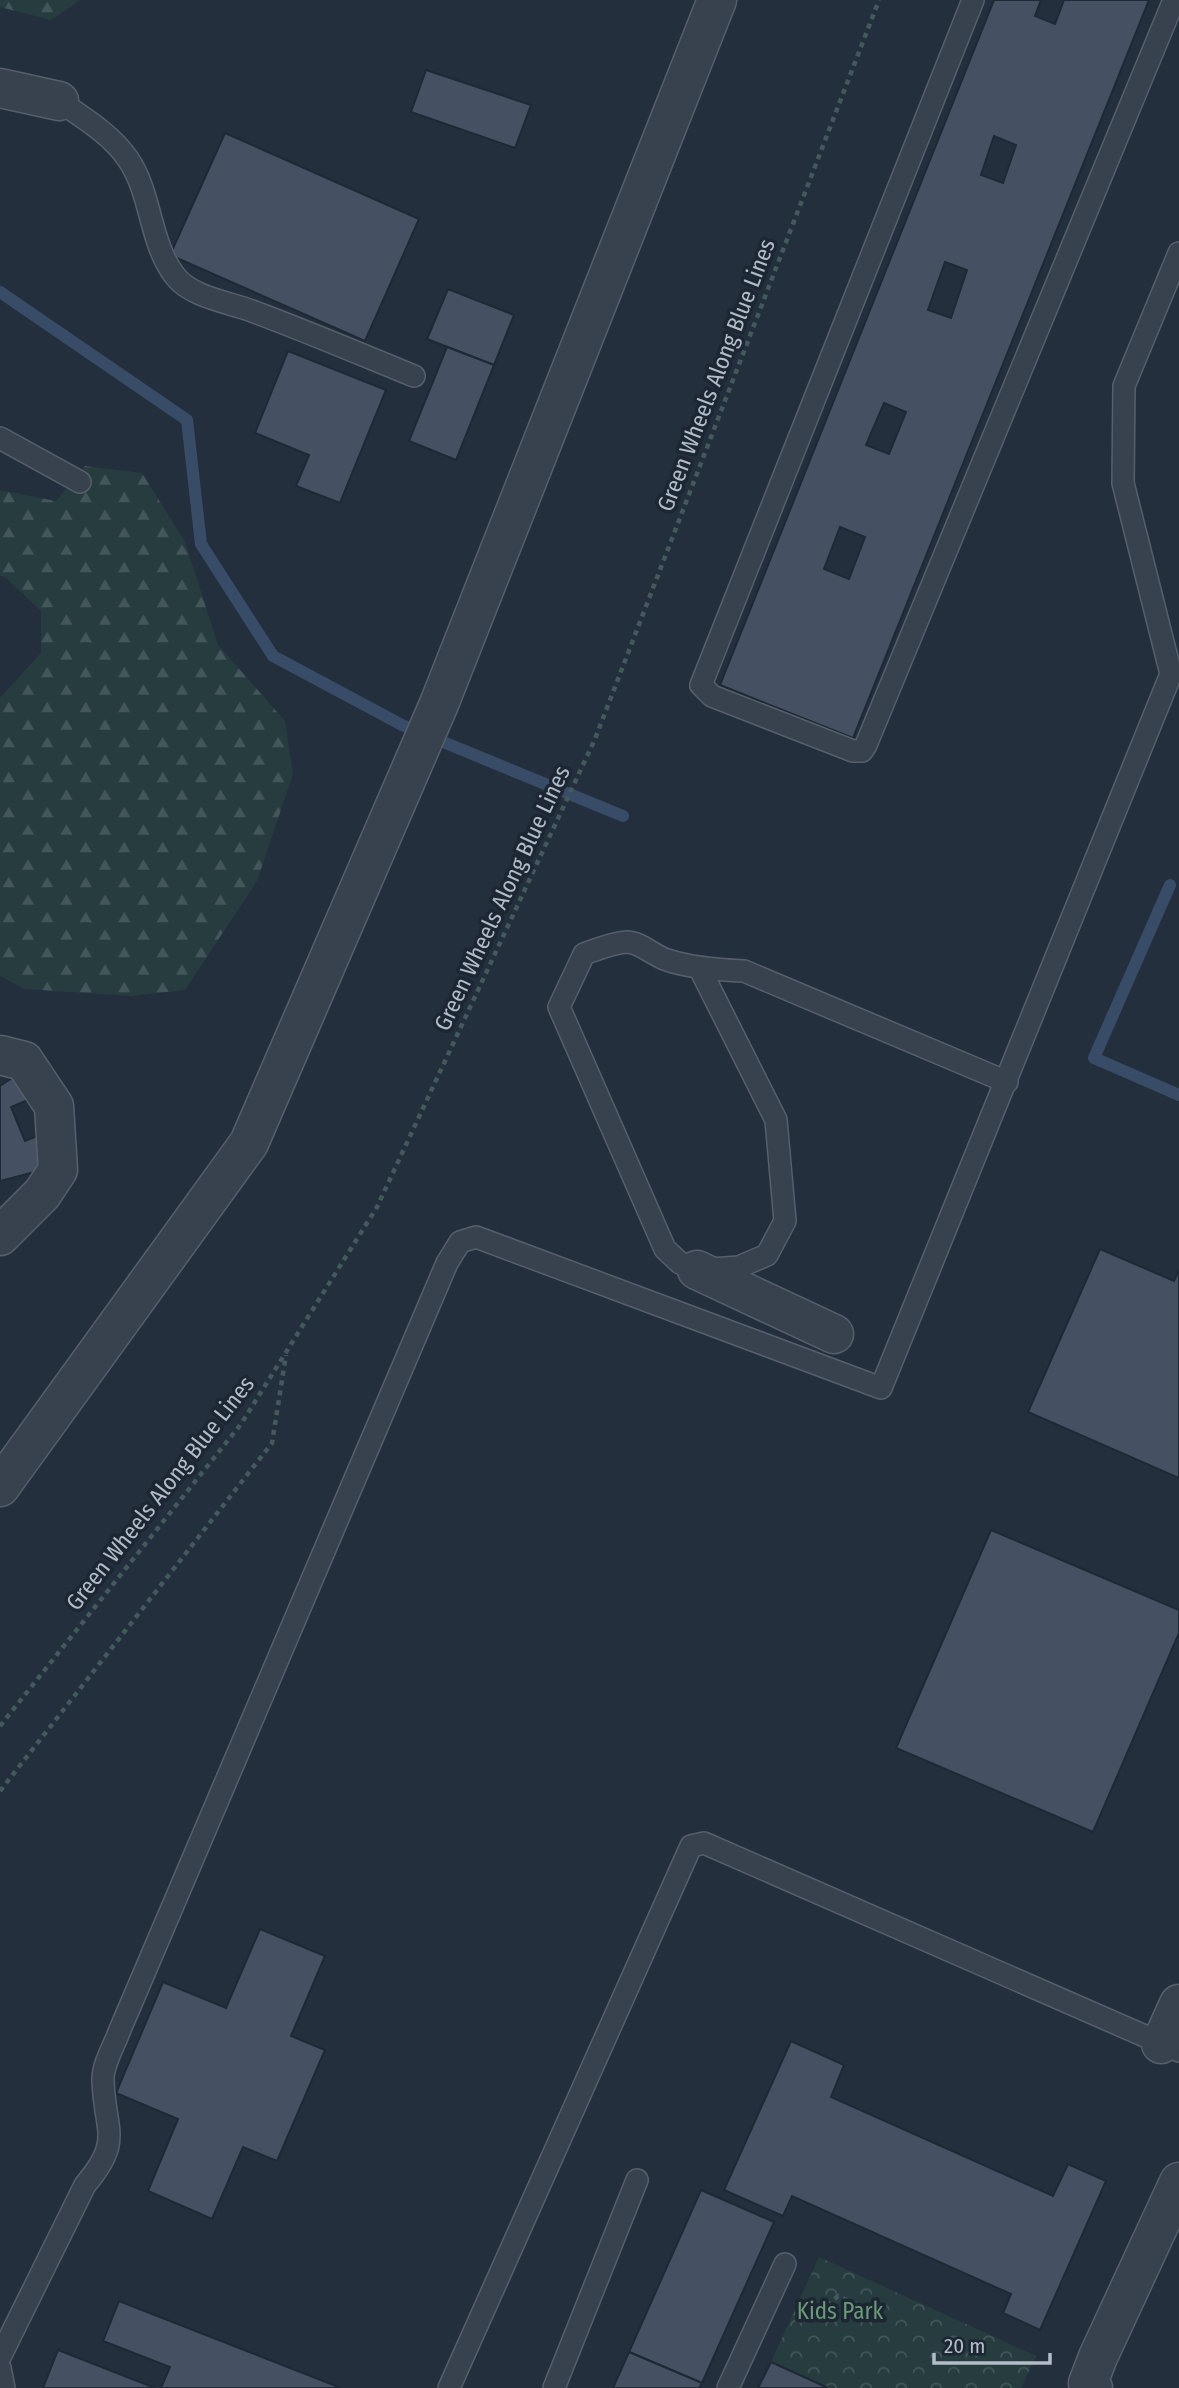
<svg xmlns="http://www.w3.org/2000/svg" width="1179" height="2388" font-family="'Fira Sans Condensed',sans-serif">
<style>
.forest{fill:url(#forest-firs)}
.park{fill:url(#park-crowns)}
.lines{fill:none;stroke-linecap:round;stroke-linejoin:round}
.stream{stroke:#394c67;stroke-width:12}
.building{fill:#455162;stroke:#1f2835;stroke-width:2;fill-rule:evenodd}
.service-casing{stroke:#565f6c;stroke-width:24}
.minor-casing{stroke:#565f6c;stroke-width:41}
.path{stroke:#44595c;stroke-width:4.5;stroke-dasharray:5 5;stroke-linecap:butt}
.service{stroke:#38414e;stroke-width:21}
.minor{stroke:#38414e;stroke-width:38}
.labels{text-anchor:middle;stroke-width:7;stroke-linejoin:round;paint-order:stroke}
.street-label{font-size:23px;fill:#b4bcc9;stroke:#1d2633}
.park-label{font-size:23px;fill:#6b9a76;stroke:#1d2633}
</style>
<defs>
<pattern id="forest-firs" width="22" height="20" patternUnits="userSpaceOnUse" patternTransform="scale(1.75)"><rect width="22" height="20" fill="#263c3f"/><path d="M5 1l3.5 6h-7zM16 11l3.5 6h-7z" fill="#435659"/></pattern>
<pattern id="park-crowns" width="20" height="18" patternUnits="userSpaceOnUse" patternTransform="scale(1.75)"><rect width="20" height="18" fill="#263c3f"/><path d="M2 6a3 3 0 1 1 6 0M12 15a3 3 0 1 1 6 0" fill="none" stroke="#435659"/></pattern>
</defs>
<rect width="100%" height="100%" fill="#242f3e"/>
<g class="forest">
<polygon points="0,0 80,0 51,20 0,7"/>
<polygon points="85,466 142,473 185,542 218,645 285,721 293,774 257,881 185,990 131,996 25,989 0,976 0,698 41,653 41,611 5,577 0,576 0,490 56,501"/>
</g>
<polygon class="park" points="819,2257 1036,2356 1021,2388 828,2388 771,2362"/>
<g class="lines">
<g class="stream">
<polyline points="0,292 187,420 201,544 273,656 402,725 623,816"/>
<polyline points="1170,885 1094,1058 1179,1095"/>
</g>
</g>
<g class="building">
<path d="M994 0H1041L1035 16 1055 24 1064 0H1149L853 738 720 685ZM994 136 1016 145 1003 183 981 175ZM945 262 967 270 951 318 928 310ZM884 403 906 412 889 454 866 445ZM840 527 865 537 849 579 824 569Z"/>
<polygon points="426,70 531,105 515,148 411,112"/>
<polygon points="225,133 419,219 365,341 170,255"/>
<polygon points="448,289 514,315 494,365 427,339"/>
<polygon points="447,347 494,365 456,460 409,441"/>
<polygon points="288,351 386,390 340,503 296,486 309,455 255,433"/>
<polygon points="18,1074 28,1100 11,1107 25,1141 42,1134 54,1167 0,1181 0,1086"/>
<polygon points="1100,1249 1174,1281 1179,1270 1179,1478 1028,1412"/>
<polygon points="991,1530 1179,1610 1179,1633 1093,1832 896,1748"/>
<polygon points="260,1929 325,1956 291,2036 325,2050 277,2161 243,2147 212,2219 148,2191 178,2119 116,2093 163,1982 226,2008"/>
<polygon points="791,2041 844,2065 831,2097 1053,2196 1068,2164 1106,2181 1040,2330 1003,2313 1011,2294 792,2196 783,2216 724,2190"/>
<polygon points="701,2190 774,2222 702,2383 629,2352"/>
<polygon points="119,2301 341,2388 161,2388 170,2367 103,2341"/>
<polygon points="58,2350 155,2388 43,2388"/>
<polygon points="629,2352 702,2383 699,2388 613,2388"/>
<polygon points="771,2362 815,2382 828,2388 758,2388"/>
</g>
<g class="lines">
<g class="service-casing">
<g id="service">
<polyline points="973,0 701,685 712,696 853,751 862,751 866,745 1174,0"/>
<path d="M59 101C82 117 111 134 128 159 152 194 149 242 175 276 191 297 228 302 252 311 306 331 360 354 414 376"/>
<polyline points="0,438 80,482"/>
<path d="M699 967 776 1120 785 1221 767 1255 739 1267 697 1270 680 1263 665 1249 559 1007 584 954C598 949 612 943 627 942 640 942 654 956 667 960 691 968 719 970 744 971L1007 1082"/>
<path d="M0 2357 85 2185C124 2139 104 2131 103 2079 103 2064 114 2046 119 2032L447 1263 460 1242 476 1237 881 1388 1171 674 1123 483 1124 386 1179 253"/>
<polyline points="0,2368 4,2388"/>
<polyline points="449,2388 691,1846 704,1843 1179,2051"/>
<polyline points="554,2388 637,2180"/>
<polyline points="728,2388 785,2264"/>
</g>
</g>
<g class="minor-casing">
<g id="minor">
<polyline points="0,88 59,101"/>
<polyline points="0,1055 24,1061 54,1106 58,1170 42,1194 0,1236"/>
<polyline points="697,1270 834,1334"/>
<polyline points="0,1487 249,1143 439,704 717,0"/>
<polyline points="1161,2044 1179,2004"/>
<polyline points="1093,2388 1088,2383 1098,2357 1179,2182"/>
</g>
</g>
<g class="path">
<polyline points="0,1726 241,1424 377,1207 595,739 879,0"/>
<polyline points="0,1791 272,1443 286,1355"/>
<polyline points="794,2313 811,2320 838,2296 883,2316"/>
</g>
<use href="#service" class="service"/>
<use href="#minor" class="minor"/>
</g>
<g class="labels">
<g class="street-label">
<text transform="translate(716 375) rotate(-69)" y="8">Green Wheels Along Blue Lines</text>
<text transform="translate(502 898) rotate(-65)" y="8">Green Wheels Along Blue Lines</text>
<text transform="translate(160 1493) rotate(-52)" y="8">Green Wheels Along Blue Lines</text>
</g>
<g class="park-label">
<text x="840" y="2319">Kids Park</text>
</g>
</g>
<path d="M934 2353v10h116v-10" fill="none" stroke="#b4bcc9" stroke-width="3.5"/>
<text x="944" y="2353" font-size="21" fill="#b4bcc9" stroke="#1d2633" stroke-width="5" paint-order="stroke">20 m</text>
</svg>
